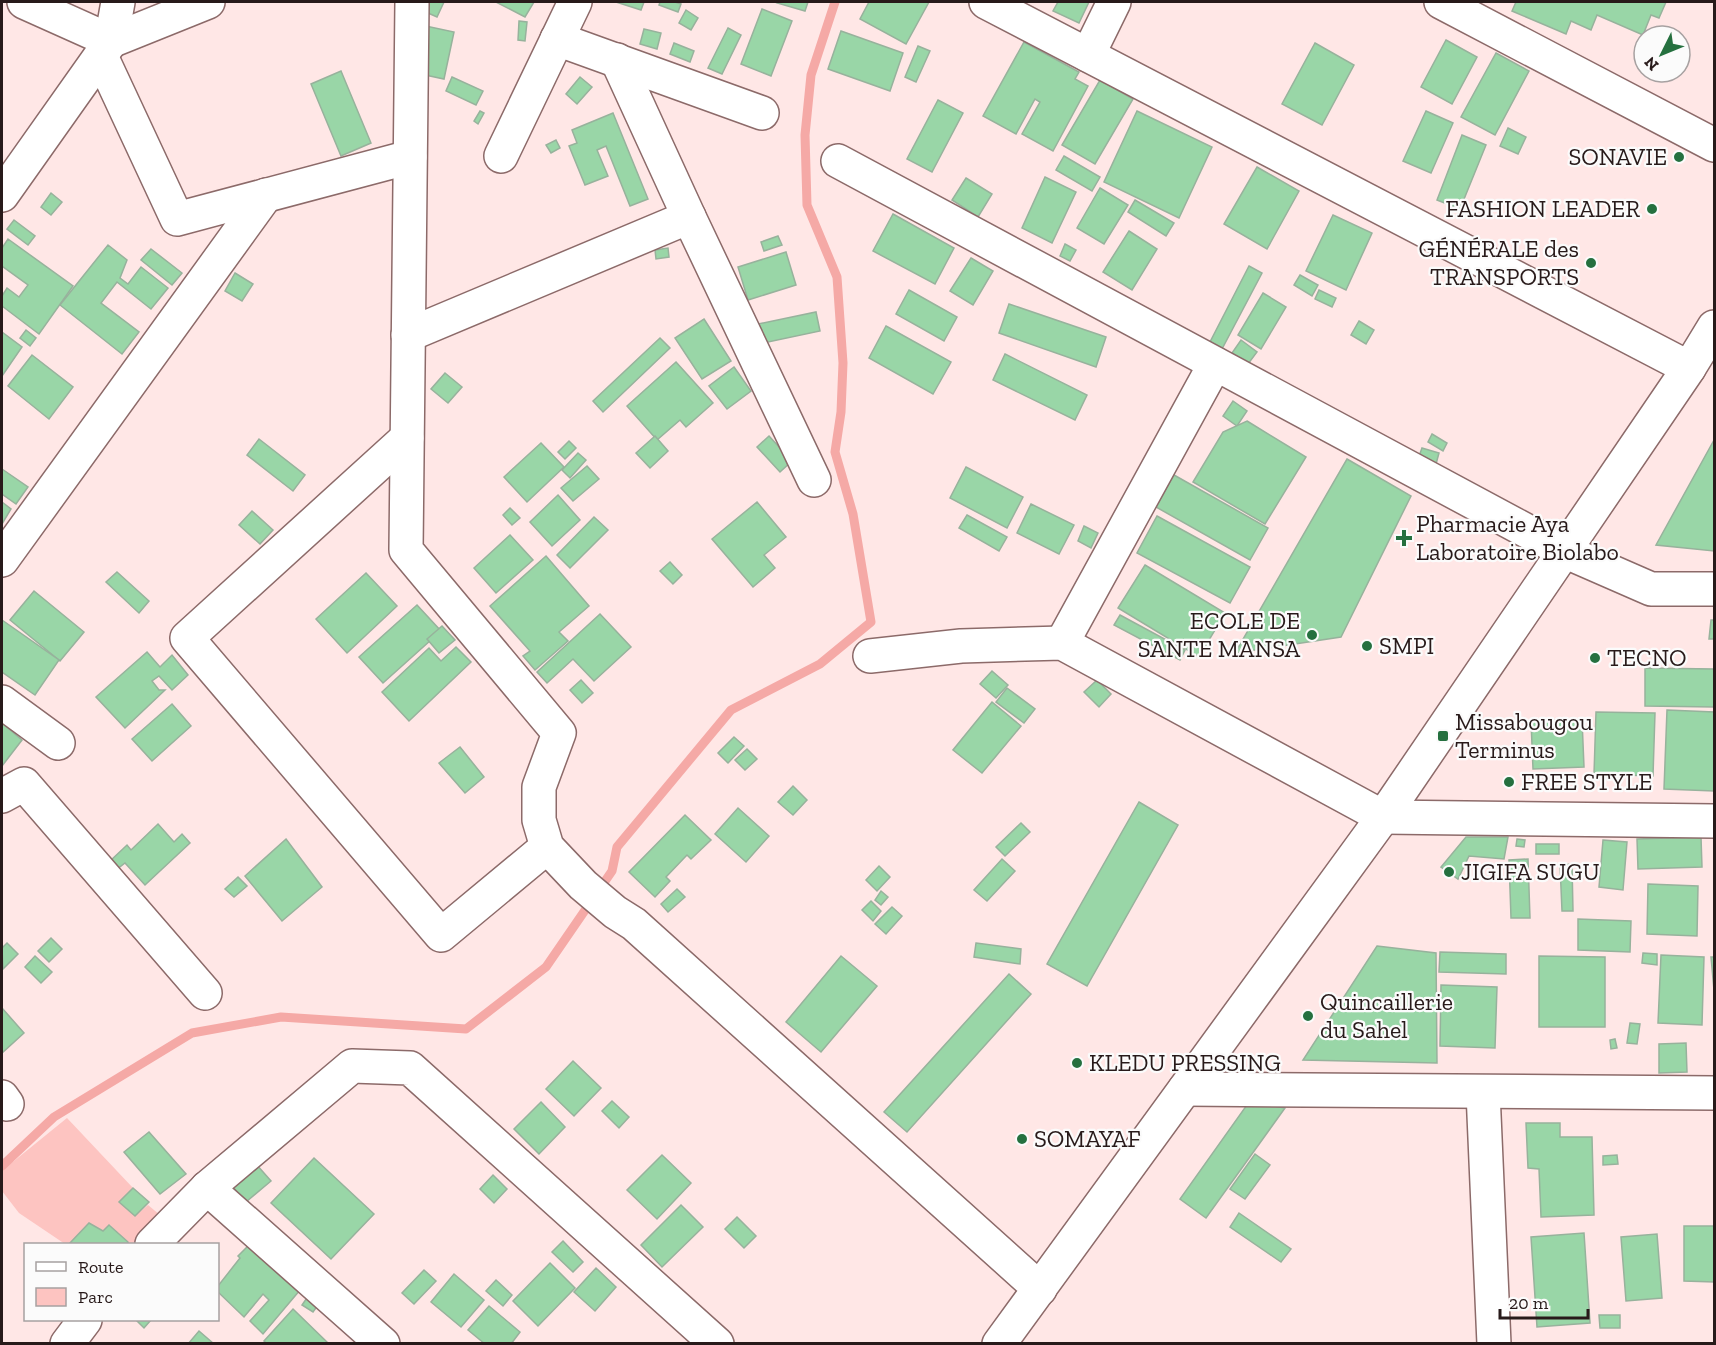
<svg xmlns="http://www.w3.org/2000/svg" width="1716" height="1345" font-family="'Zilla Slab',serif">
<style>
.green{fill:#fdc4c1}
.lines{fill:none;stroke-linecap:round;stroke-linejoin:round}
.stream{stroke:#f5a9a6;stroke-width:9}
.building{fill:#99d6a7;stroke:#97b29c;stroke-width:1.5}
.minor-casing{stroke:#8c6a69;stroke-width:36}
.primary-casing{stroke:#8c6a69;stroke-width:36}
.minor{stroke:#fff;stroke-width:33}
.primary{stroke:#fff;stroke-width:33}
.poi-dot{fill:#25703f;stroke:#fbfbfb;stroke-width:2}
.labels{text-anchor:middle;stroke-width:4.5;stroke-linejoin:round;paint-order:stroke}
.poi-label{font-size:24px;fill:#281a1a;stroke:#fbfbfb;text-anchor:start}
</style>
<rect width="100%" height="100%" fill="#ffe7e6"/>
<polygon class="green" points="67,1118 133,1188 119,1202 135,1216 148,1205 160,1215 160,1244 128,1244 128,1242 110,1225 103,1231 89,1223 69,1244 65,1244 19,1213 2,1191 2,1169 14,1161"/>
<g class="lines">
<polyline class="stream" points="2,1166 54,1117 192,1033 281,1017 466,1029 546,967 612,871 617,847 731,710 820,664 871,622 853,514 835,452 841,412 843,363 837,277 807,205 805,135 811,75 835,2"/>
</g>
<g class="building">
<polygon points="422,2 444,2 437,17 419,9"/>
<polygon points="496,2 534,2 525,17"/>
<polygon points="616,2 644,2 641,10"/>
<polygon points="660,2 675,2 681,4 678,12 659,5"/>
<polygon points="778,2 808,2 805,11 777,3"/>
<polygon points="869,2 929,2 906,44 860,19"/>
<polygon points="1058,2 1089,2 1079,23 1053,11"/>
<polygon points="1516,2 1666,2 1659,18 1651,15 1643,35 1597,15 1591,30 1571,21 1566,34 1512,11"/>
<polygon points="762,9 792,21 771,76 741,64"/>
<polygon points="686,10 698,18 691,30 679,23"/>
<polygon points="519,21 527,22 525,41 518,40"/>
<polygon points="421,25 454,32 444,79 411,72"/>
<polygon points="728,28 741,35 722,74 708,68"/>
<polygon points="644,29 661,33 657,49 640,44"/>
<polygon points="841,31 903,53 890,91 828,69"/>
<polygon points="1446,40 1477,57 1452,104 1421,87"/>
<polygon points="1024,42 1079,72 1075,79 1088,86 1053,151 1022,134 1040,102 1035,99 1016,134 983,116"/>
<polygon points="674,43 694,51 690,62 670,54"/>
<polygon points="1315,43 1354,65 1322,125 1282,104"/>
<polygon points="918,46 930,51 916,82 905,77"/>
<polygon points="1496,53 1529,71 1495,135 1461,117"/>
<polygon points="341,71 371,143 341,156 311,84"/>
<polygon points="452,77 483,91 476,105 446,91"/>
<polygon points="580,77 592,87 577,104 566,94"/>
<polygon points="1100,80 1133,99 1095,164 1062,145"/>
<polygon points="938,100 963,113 932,172 907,159"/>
<polygon points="480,111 484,113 478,124 474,121"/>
<polygon points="1137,111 1212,147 1179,218 1104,182"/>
<polygon points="1426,111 1453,123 1431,173 1403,161"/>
<polygon points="613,113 648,199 630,206 606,146 597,150 608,176 585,185 569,146 577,143 572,130"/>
<polygon points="1508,128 1526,137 1518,154 1500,146"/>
<polygon points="1462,135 1486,145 1460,209 1437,200"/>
<polygon points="556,140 560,148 551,153 546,145"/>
<polygon points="1064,156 1100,177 1092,191 1056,170"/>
<polygon points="1257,167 1299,191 1267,249 1224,224"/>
<polygon points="1045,177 1076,192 1052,243 1022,228"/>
<polygon points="966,178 992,194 978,217 952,200"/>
<polygon points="1100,188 1128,205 1104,244 1077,228"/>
<polygon points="51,193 62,202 51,215 41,207"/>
<polygon points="1135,200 1174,223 1166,236 1128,212"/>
<polygon points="893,214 954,248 935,284 873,251"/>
<polygon points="1333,215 1372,233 1346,290 1306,271"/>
<polygon points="14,220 35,236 28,245 7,229"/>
<polygon points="1129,231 1157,249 1132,290 1103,272"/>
<polygon points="778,236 782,245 764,251 761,242"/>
<polygon points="8,239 73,286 39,334 2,306 2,296 7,288 19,297 28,285 2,266 2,248"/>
<polygon points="1065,244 1076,250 1070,261 1060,256"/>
<polygon points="108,245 127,260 120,278 128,284 141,267 168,288 151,309 117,282 101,303 139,332 122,354 60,305"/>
<polygon points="668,248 669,257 656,259 655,250"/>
<polygon points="151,249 182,273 172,285 141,260"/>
<polygon points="786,252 796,285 748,300 738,267"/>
<polygon points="971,258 993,271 973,305 950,291"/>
<polygon points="1249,266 1262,273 1222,349 1210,342"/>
<polygon points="235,273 253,284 242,301 225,291"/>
<polygon points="1300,275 1318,285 1312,296 1294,285"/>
<polygon points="909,290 957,317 944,341 896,314"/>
<polygon points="1319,290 1336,298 1332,307 1315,299"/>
<polygon points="1263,293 1286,307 1261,349 1238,335"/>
<polygon points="1009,304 1106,337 1096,367 999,333"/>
<polygon points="816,312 820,331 758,344 753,325"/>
<polygon points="704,319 731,361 702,379 675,338"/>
<polygon points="1359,321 1374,330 1366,344 1351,335"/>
<polygon points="886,326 951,362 933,394 869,358"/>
<polygon points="26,330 36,338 30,346 20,338"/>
<polygon points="2,332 22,347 2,376"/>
<polygon points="660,338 670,348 603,412 593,401"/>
<polygon points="1241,340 1257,352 1248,364 1232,353"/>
<polygon points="1005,354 1087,395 1075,420 993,380"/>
<polygon points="32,355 73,387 49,419 8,386"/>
<polygon points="676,362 713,403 686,427 680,420 657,440 627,406"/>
<polygon points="734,367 751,391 727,409 709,386"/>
<polygon points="445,373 462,387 448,403 431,389"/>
<polygon points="1233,401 1247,411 1237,426 1223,416"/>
<polygon points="1247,421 1306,457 1265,524 1193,482 1223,432"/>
<polygon points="1432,434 1447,443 1443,451 1428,442"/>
<polygon points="655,436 668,451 650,468 636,453"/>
<polygon points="769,436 792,461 780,472 757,447"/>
<polygon points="259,439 305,475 293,491 247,455"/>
<polygon points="1714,440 1714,551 1656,545"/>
<polygon points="569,441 576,448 565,459 558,452"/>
<polygon points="541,443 564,467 527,502 504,477"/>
<polygon points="1422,448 1439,453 1436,464 1418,459"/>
<polygon points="578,453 586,460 570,478 562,470"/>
<polygon points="1347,459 1411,496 1341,637 1235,653"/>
<polygon points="587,466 599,479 573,501 561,488"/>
<polygon points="966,467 1023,497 1007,528 950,498"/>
<polygon points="2,469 28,487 16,504 2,494"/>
<polygon points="1174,475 1268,528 1250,560 1156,507"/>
<polygon points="558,495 580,520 552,546 530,522"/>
<polygon points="2,502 11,509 2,524"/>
<polygon points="757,502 786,537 764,555 775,568 753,587 712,539"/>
<polygon points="1031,504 1074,525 1059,554 1017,533"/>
<polygon points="510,508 520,518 512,525 503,515"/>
<polygon points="252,511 273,530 260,544 239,525"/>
<polygon points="967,515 1007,537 999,551 959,528"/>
<polygon points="1157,516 1250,567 1230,603 1137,553"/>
<polygon points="594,517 608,530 570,568 557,555"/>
<polygon points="1084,526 1098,533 1091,548 1078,541"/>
<polygon points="510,535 533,560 496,593 474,568"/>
<polygon points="546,556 589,606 559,632 568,641 535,670 523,656 530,651 490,606"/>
<polygon points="670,562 682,575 673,584 660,571"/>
<polygon points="1145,565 1225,613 1199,657 1118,608"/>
<polygon points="117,572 149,601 139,613 106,582"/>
<polygon points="366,573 397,606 347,653 316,619"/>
<polygon points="34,591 84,632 60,661 10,620"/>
<polygon points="417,605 441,631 383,683 359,657"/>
<polygon points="600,614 631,647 594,681 573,659 547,683 537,672"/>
<polygon points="1120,615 1185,650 1180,660 1114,625"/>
<polygon points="2,620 59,660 35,695 2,672"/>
<polygon points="1711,620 1714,620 1714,639 1709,639"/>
<polygon points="442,626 455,640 439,653 427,639"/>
<polygon points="456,647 471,662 409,721 382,692 429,648 441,661"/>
<polygon points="147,652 160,667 172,655 188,675 172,690 159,676 152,681 159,690 165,690 125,728 96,697"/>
<polygon points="1645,668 1714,669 1714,707 1645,706"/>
<polygon points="992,671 1008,685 996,698 980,684"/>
<polygon points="581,680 593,693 582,703 570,690"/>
<polygon points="1097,680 1111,694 1099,707 1084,692"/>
<polygon points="1007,688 1035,709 1024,723 996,702"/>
<polygon points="992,702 1021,726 982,773 953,750"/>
<polygon points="172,704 191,726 152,761 132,739"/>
<polygon points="1667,710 1714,712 1714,791 1664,789"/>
<polygon points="1596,712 1655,713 1653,776 1594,774"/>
<polygon points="1582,719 1584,767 1533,769 1531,721"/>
<polygon points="2,723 22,740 2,766"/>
<polygon points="734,737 744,746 728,763 718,753"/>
<polygon points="460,747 484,777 465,793 439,763"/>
<polygon points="747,749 757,759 745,770 735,760"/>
<polygon points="793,786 807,800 793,815 778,802"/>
<polygon points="1139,802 1178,825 1087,986 1047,964"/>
<polygon points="738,808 769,836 746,862 715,834"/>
<polygon points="685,815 711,840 691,859 687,855 666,877 670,881 655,897 629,872"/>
<polygon points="1021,823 1030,832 1005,856 996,847"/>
<polygon points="158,824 174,842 182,834 190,843 145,885 125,863 116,870 109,862 127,845 131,850"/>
<polygon points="1466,837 1508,837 1504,859 1469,856 1458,879 1441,867"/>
<polygon points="1701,837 1702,867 1638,869 1637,839"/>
<polygon points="286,839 322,887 282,921 245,876"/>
<polygon points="1517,839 1525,840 1524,847 1516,846"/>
<polygon points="1603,840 1627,842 1623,890 1599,887"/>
<rect x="1536" y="844" width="23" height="10"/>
<polygon points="1002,859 1015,871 987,901 974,890"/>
<polygon points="1528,859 1530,918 1511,918 1509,860"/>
<polygon points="1572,864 1573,911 1562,911 1560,865"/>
<polygon points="879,866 890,877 877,891 866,880"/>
<polygon points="238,877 247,886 234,897 225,889"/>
<polygon points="1648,884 1698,886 1697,936 1647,934"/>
<polygon points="677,889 685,897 668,912 661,904"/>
<polygon points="881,891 888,897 881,905 875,900"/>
<polygon points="871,901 881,911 873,921 862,910"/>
<polygon points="892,907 902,916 886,934 875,924"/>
<polygon points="1578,919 1631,921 1630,952 1578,950"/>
<polygon points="51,938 62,949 49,962 38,951"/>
<polygon points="7,943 18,954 3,969 2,948"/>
<polygon points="976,943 1021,949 1020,964 974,957"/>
<polygon points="1377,946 1436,953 1437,1063 1303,1060"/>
<polygon points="1440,952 1506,954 1506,974 1439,972"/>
<polygon points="1643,953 1657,954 1657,965 1642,963"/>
<polygon points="1661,955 1704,957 1702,1025 1658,1023"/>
<polygon points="35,956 52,972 41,983 25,967"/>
<polygon points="841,956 877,986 821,1052 786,1022"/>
<polygon points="1539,956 1605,957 1605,1027 1539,1027"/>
<polygon points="1711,957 1714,957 1714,990"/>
<polygon points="1009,974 1031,994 907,1132 884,1112"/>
<polygon points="1441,985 1497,987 1495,1048 1440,1046"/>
<polygon points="2,1008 24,1033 2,1053"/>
<polygon points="1630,1023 1640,1024 1637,1044 1627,1043"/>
<polygon points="1615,1039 1617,1048 1611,1049 1610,1040"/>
<polygon points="1686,1043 1687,1072 1659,1073 1659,1044"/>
<polygon points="573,1061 601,1088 574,1116 546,1089"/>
<polygon points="612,1101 629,1117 619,1128 602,1111"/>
<polygon points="541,1102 565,1127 539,1154 514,1129"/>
<polygon points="1249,1102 1285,1108 1206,1218 1180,1199"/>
<polygon points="1526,1123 1560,1123 1560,1137 1592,1137 1594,1215 1541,1217 1539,1169 1528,1168"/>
<polygon points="149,1132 186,1174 160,1194 124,1152"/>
<polygon points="1255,1154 1270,1165 1245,1199 1230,1189"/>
<polygon points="662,1155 691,1183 657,1219 627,1190"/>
<polygon points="1617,1155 1618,1164 1603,1165 1603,1156"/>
<polygon points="314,1158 374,1214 331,1259 271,1203"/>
<polygon points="256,1164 271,1181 246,1202 231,1185"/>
<polygon points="493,1175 507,1189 494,1203 480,1189"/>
<polygon points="133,1188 149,1202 135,1216 119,1202"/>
<polygon points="681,1205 703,1227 662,1267 641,1245"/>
<polygon points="1239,1213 1291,1249 1281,1262 1230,1227"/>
<polygon points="737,1217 756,1236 744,1248 725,1229"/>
<polygon points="89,1223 103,1231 109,1225 128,1242 128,1244 69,1244"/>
<polygon points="1684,1226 1714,1226 1714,1282 1684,1281"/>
<polygon points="1584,1233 1590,1323 1537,1327 1531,1237"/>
<polygon points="1657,1234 1662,1298 1626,1301 1621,1237"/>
<polygon points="563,1241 583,1262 573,1272 552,1252"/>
<polygon points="249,1245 300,1290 263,1334 250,1321 269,1300 263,1294 244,1317 218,1292 218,1286 240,1258 238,1256"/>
<polygon points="550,1263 575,1288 538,1326 513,1301"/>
<polygon points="596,1268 616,1287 595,1311 574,1292"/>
<polygon points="424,1270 436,1281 414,1304 402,1293"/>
<polygon points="454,1274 484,1300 461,1327 431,1302"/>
<polygon points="496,1280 512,1295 503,1306 486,1291"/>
<polygon points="315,1286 326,1294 313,1312 302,1305"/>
<polygon points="489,1306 520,1332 511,1344 485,1344 468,1330"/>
<polygon points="293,1309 329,1344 267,1344 264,1341"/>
<polygon points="1599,1315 1620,1315 1620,1328 1600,1328"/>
<polygon points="136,1320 151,1320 144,1328"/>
<polygon points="199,1331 214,1344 188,1344"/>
</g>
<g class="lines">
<g class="minor-casing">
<g id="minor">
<polyline points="24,2 111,41 208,2"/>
<polyline points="412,2 406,550 559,733 539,787 539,820 547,847 583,885 615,912 634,924 1040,1289"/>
<polyline points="986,2 1689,368"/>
<polyline points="1441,2 1714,145"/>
<polyline points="557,39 762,113"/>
<polyline points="1088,55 1114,2"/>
<polyline points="101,56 177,219 410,157"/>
<polyline points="617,60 689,217 814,480"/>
<polyline points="501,156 575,2"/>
<polyline points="838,161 1564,551 1651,589 1714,589"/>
<polyline points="2,195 111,41 118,2"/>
<polyline points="408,335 689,217"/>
<polyline points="407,438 187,638 441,935 547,847"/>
<polyline points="2,560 266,195"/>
<polyline points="1062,643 1215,364"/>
<polyline points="870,656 961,646 1062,643 1383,817 1714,821"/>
<polyline points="2,702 58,743"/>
<polyline points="2,796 24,784 205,993"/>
<polyline points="1185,1089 1714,1093"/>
<polyline points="1483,1092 1494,1344"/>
<polyline points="2,1097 7,1104"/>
<polyline points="207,1188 383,1344"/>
<polyline points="152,1244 207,1188 352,1066 410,1068 717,1344"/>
<polyline points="67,1344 85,1320"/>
</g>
</g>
<g class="primary-casing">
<polyline id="primary" points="999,1344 1383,817 1689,368 1714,327"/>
</g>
<use href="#minor" class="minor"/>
<use href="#primary" class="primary"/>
</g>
<g class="poi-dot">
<circle cx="1679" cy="157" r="6"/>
<circle cx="1652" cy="209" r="6"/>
<circle cx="1591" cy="263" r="6"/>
<path d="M1401 529h6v6h6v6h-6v6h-6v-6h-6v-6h6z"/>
<circle cx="1312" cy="635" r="6"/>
<circle cx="1367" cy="646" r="6"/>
<circle cx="1595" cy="658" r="6"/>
<rect x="1437" y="730" width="12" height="12" rx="3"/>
<circle cx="1509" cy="782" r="6"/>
<circle cx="1449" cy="872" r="6"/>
<circle cx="1308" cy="1016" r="6"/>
<circle cx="1077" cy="1063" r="6"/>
<circle cx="1022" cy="1139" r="6"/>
</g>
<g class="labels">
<g class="poi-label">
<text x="1667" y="165" text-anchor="end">SONAVIE</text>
<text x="1640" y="217" text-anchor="end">FASHION LEADER</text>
<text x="1579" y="257" text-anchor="end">GÉNÉRALE des<tspan x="1579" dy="28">TRANSPORTS</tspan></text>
<text x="1416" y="532">Pharmacie Aya<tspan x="1416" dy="28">Laboratoire Biolabo</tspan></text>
<text x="1300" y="629" text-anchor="end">ECOLE DE<tspan x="1300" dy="28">SANTE MANSA</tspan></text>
<text x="1379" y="654">SMPI</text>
<text x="1607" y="666">TECNO</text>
<text x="1455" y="730">Missabougou<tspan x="1455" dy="28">Terminus</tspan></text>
<text x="1521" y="790">FREE STYLE</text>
<text x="1461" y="880">JIGIFA SUGU</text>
<text x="1320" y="1010">Quincaillerie<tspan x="1320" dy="28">du Sahel</tspan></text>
<text x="1089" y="1071">KLEDU PRESSING</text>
<text x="1034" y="1147">SOMAYAF</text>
</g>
</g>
<rect width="1716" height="1345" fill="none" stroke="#281a1a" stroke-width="6"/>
<rect x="24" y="1243" width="195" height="78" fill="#fbfbfb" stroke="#a7a1a1" stroke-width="1.5"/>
<rect x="36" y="1262" width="30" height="9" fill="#ffffff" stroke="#a7a1a1" stroke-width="1.5"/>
<text x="78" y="1273" font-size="18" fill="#281a1a">Route</text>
<rect x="36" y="1288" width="30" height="18" fill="#fdc4c1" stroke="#a7a1a1" stroke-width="1.5"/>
<text x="78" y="1303" font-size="18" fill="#281a1a">Parc</text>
<g transform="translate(1662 54) rotate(227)"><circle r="28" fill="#fbfbfb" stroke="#a7a1a1" stroke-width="1.5"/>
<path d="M0-4.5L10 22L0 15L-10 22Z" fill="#25703f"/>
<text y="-9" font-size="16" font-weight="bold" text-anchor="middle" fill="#281a1a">N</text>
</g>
<path d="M1500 1309v9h88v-9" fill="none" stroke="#281a1a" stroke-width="3"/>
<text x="1509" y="1309" font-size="18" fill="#281a1a" stroke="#fbfbfb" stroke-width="4.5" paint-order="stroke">20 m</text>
</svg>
